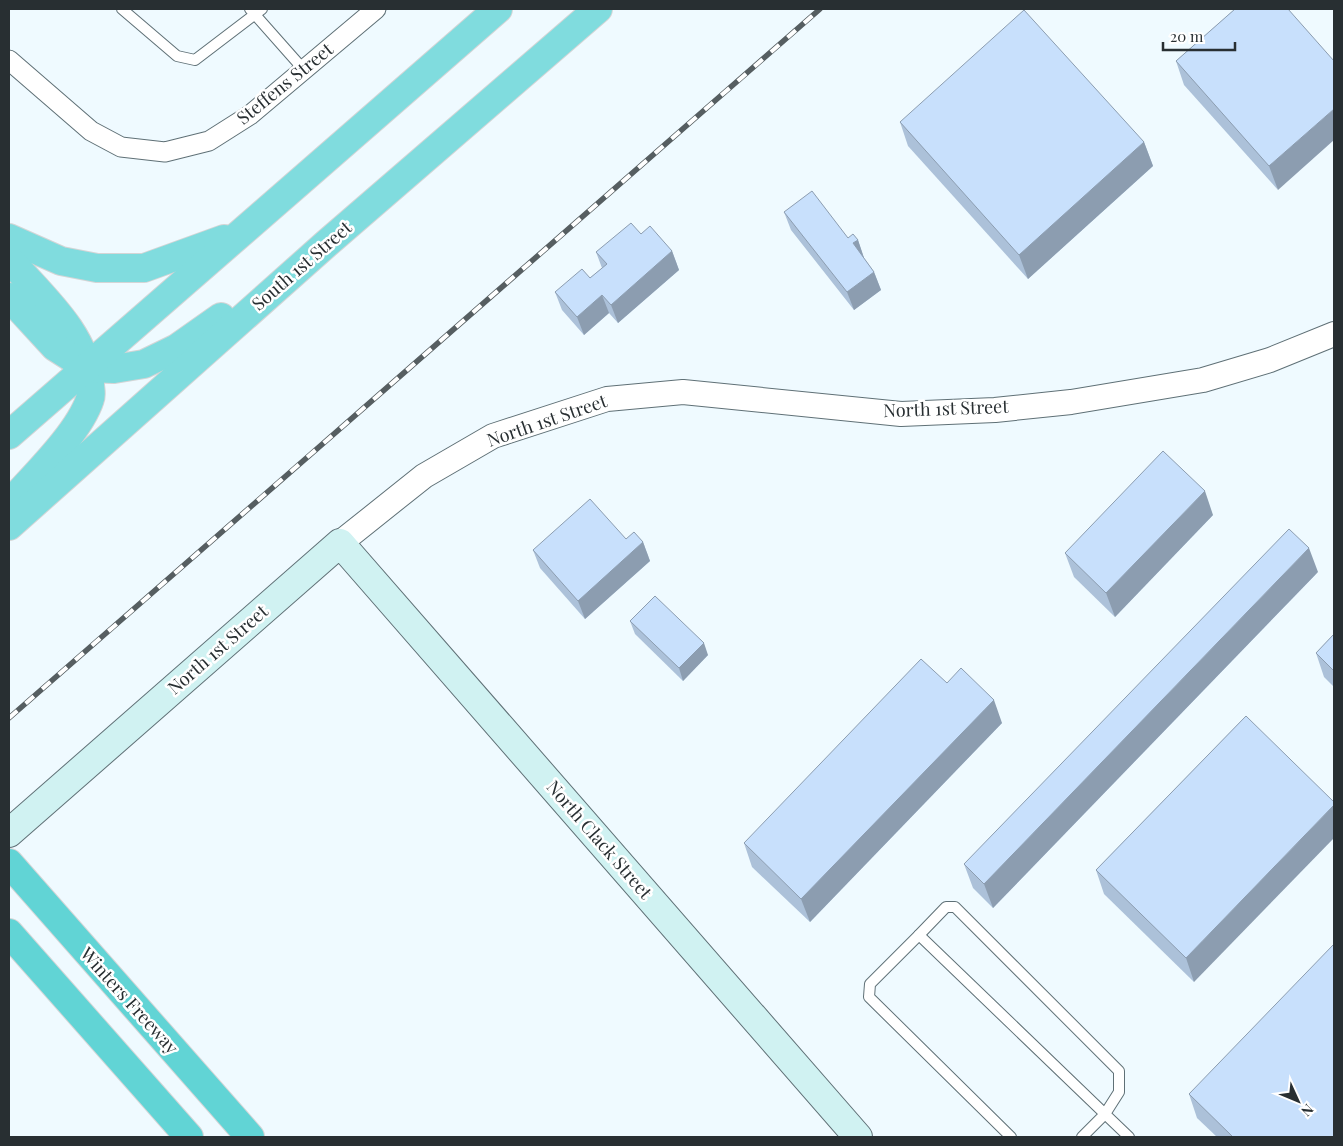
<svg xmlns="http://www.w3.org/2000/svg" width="1343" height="1146" font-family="'Playfair Display',serif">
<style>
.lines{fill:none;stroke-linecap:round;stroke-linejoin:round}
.service-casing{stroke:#5f7076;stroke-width:12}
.minor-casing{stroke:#5f7076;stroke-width:21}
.tertiary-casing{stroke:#5f7076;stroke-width:26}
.secondary-casing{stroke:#5f7076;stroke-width:30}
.trunk-casing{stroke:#d4d5d6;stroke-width:30}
.motorway-casing{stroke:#d4d5d6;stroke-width:30}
.service{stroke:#fff;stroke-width:10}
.minor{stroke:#fff;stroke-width:19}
.tertiary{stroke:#fff;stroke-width:24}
.secondary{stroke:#d0f2f2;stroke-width:28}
.trunk{stroke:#80dcde;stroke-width:28}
.motorway{stroke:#61d4d5;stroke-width:28}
.rail-casing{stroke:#565e61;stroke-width:5.5}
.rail{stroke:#fff;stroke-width:4;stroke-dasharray:11;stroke-linecap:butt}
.wall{fill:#acc1d9}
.shaded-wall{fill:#8c9db0}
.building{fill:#c8e0fc;stroke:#8c9db0}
.labels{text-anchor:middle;stroke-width:5;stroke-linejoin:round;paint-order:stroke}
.street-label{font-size:18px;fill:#282f32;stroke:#fff}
</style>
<rect width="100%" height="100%" fill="#effaff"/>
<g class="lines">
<g class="service-casing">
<g id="service">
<polyline points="122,9 177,56 195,60 262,9"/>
<polyline points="250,9 304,70"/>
<polyline points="919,935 946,907 955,907 1119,1071 1119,1092 1105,1114 1129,1137"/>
<polyline points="1011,1137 869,997 870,984 919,935 1105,1114 1082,1137"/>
</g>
</g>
<g class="minor-casing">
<polyline id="minor" points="9,60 91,131 121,147 165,152 209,141 250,115 376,9"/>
</g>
<g class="tertiary-casing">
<polyline id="tertiary" points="340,543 424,476 493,436 607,399 683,392 901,414 995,410 1071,402 1203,380 1270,360 1334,334"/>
</g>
<g class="secondary-casing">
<polyline id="secondary" points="9,833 340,543 858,1137"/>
</g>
<g class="trunk-casing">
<g id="trunk">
<polyline points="9,238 61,261 97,268 144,268 224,239"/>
<path d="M9 259C41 296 86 333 90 384 90 389 92 395 90 399 79 433 33 477 9 504"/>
<polyline points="9,297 55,347 88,368 114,369 144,364 177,348 221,317"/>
<polyline points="9,435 498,9"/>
<polyline points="9,526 326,244 598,9"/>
</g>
</g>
<g class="motorway-casing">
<g id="motorway">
<polyline points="9,863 250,1137"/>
<polyline points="9,933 189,1137"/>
</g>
</g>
<use href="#service" class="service"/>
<use href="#minor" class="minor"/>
<use href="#tertiary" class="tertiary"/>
<use href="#secondary" class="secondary"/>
<use href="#trunk" class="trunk"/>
<use href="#motorway" class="motorway"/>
<g class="rail-casing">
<polyline id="rail" points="9,718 820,9"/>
</g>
<use href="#rail" class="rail"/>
</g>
<g class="wall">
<polygon points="1235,9 1278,190 1184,85 1176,61"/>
<polygon points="900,122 1144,142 1153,166 1028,279 908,146"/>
<polygon points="784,212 848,238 858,240 864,258 874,272 881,290 854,310 791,230"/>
<polygon points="641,234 672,251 679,270 618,323 609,313 584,335 562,310 555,292 590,278 602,268 596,252"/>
<polygon points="1213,515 1115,617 1074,577 1065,553"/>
<polygon points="626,539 643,542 650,561 585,619 540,568 533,550"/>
<polygon points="1318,572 993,908 973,888 964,864"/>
<polygon points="630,621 708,655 683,681 635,634"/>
<polygon points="1334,634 1334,687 1324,677 1316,653"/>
<polygon points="947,683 1002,723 810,922 752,867 744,843"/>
<polygon points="1246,716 1194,982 1104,894 1096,870"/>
<polygon points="1189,1094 1334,1137 1217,1137 1197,1118"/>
</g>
<g class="shaded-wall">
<polygon points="1334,109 1334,140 1278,190 1269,166"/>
<polygon points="1144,142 1153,166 1028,279 1019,255"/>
<polygon points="858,240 864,258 859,262 853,243"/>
<polygon points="672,251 679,270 618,323 611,305"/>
<polygon points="874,272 881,290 854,310 847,292"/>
<polygon points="602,295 609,313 584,335 577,317"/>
<polygon points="1205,491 1213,515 1115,617 1106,593"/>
<polygon points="643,542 650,561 585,619 578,601"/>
<polygon points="1309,548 1318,572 993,908 984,884"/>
<polygon points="704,643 708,655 683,681 679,668"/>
<polygon points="994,700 1002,723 810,922 801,899"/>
<polygon points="1334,805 1334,838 1194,982 1186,958"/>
</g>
<g class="building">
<polygon points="1235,9 1288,9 1334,61 1334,109 1269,166 1176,61"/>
<polygon points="1024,10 1144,142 1019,255 900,122"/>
<polygon points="812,191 848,238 853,234 858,240 853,243 874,272 847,292 784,212"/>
<polygon points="631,223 641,234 650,226 672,251 611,305 602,295 577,317 555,292 582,269 590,278 607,264 596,252"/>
<polygon points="1163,451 1205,491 1106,593 1065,553"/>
<polygon points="590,499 626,539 634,532 643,542 578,601 533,550"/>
<polygon points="1289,529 1309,548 984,884 964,864"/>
<polygon points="655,596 704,643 679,668 630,621"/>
<polygon points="1334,634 1334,671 1316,653"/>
<polygon points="921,659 947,683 961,668 994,700 801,899 744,843"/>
<polygon points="1246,716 1334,802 1334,805 1186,958 1096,870"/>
<polygon points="1334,944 1334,1137 1233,1137 1189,1094"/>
</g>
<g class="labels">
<g class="street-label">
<text transform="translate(285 84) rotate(-39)" y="6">Steffens Street</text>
<text transform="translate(302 266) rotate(-41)" y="6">South 1st Street</text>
<text transform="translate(946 409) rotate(-2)" y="6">North 1st Street</text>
<text transform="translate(547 421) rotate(-19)" y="6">North 1st Street</text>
<text transform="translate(218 650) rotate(-41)" y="6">North 1st Street</text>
<text transform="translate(599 840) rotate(49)" y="6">North Clack Street</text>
<text transform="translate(129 1001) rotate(48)" y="6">Winters Freeway</text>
</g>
</g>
<rect width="1343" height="1146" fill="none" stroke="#282f32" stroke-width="20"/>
<g transform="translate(1298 1101) rotate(134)" stroke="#ffffff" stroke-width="4" paint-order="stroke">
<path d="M0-4L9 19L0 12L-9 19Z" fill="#282f32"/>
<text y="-8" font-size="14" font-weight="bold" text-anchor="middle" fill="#282f32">N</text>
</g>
<path d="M1163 42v8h72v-8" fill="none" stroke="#282f32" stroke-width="2.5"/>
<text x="1170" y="42" font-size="15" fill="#282f32" stroke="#ffffff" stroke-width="4" paint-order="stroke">20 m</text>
</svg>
